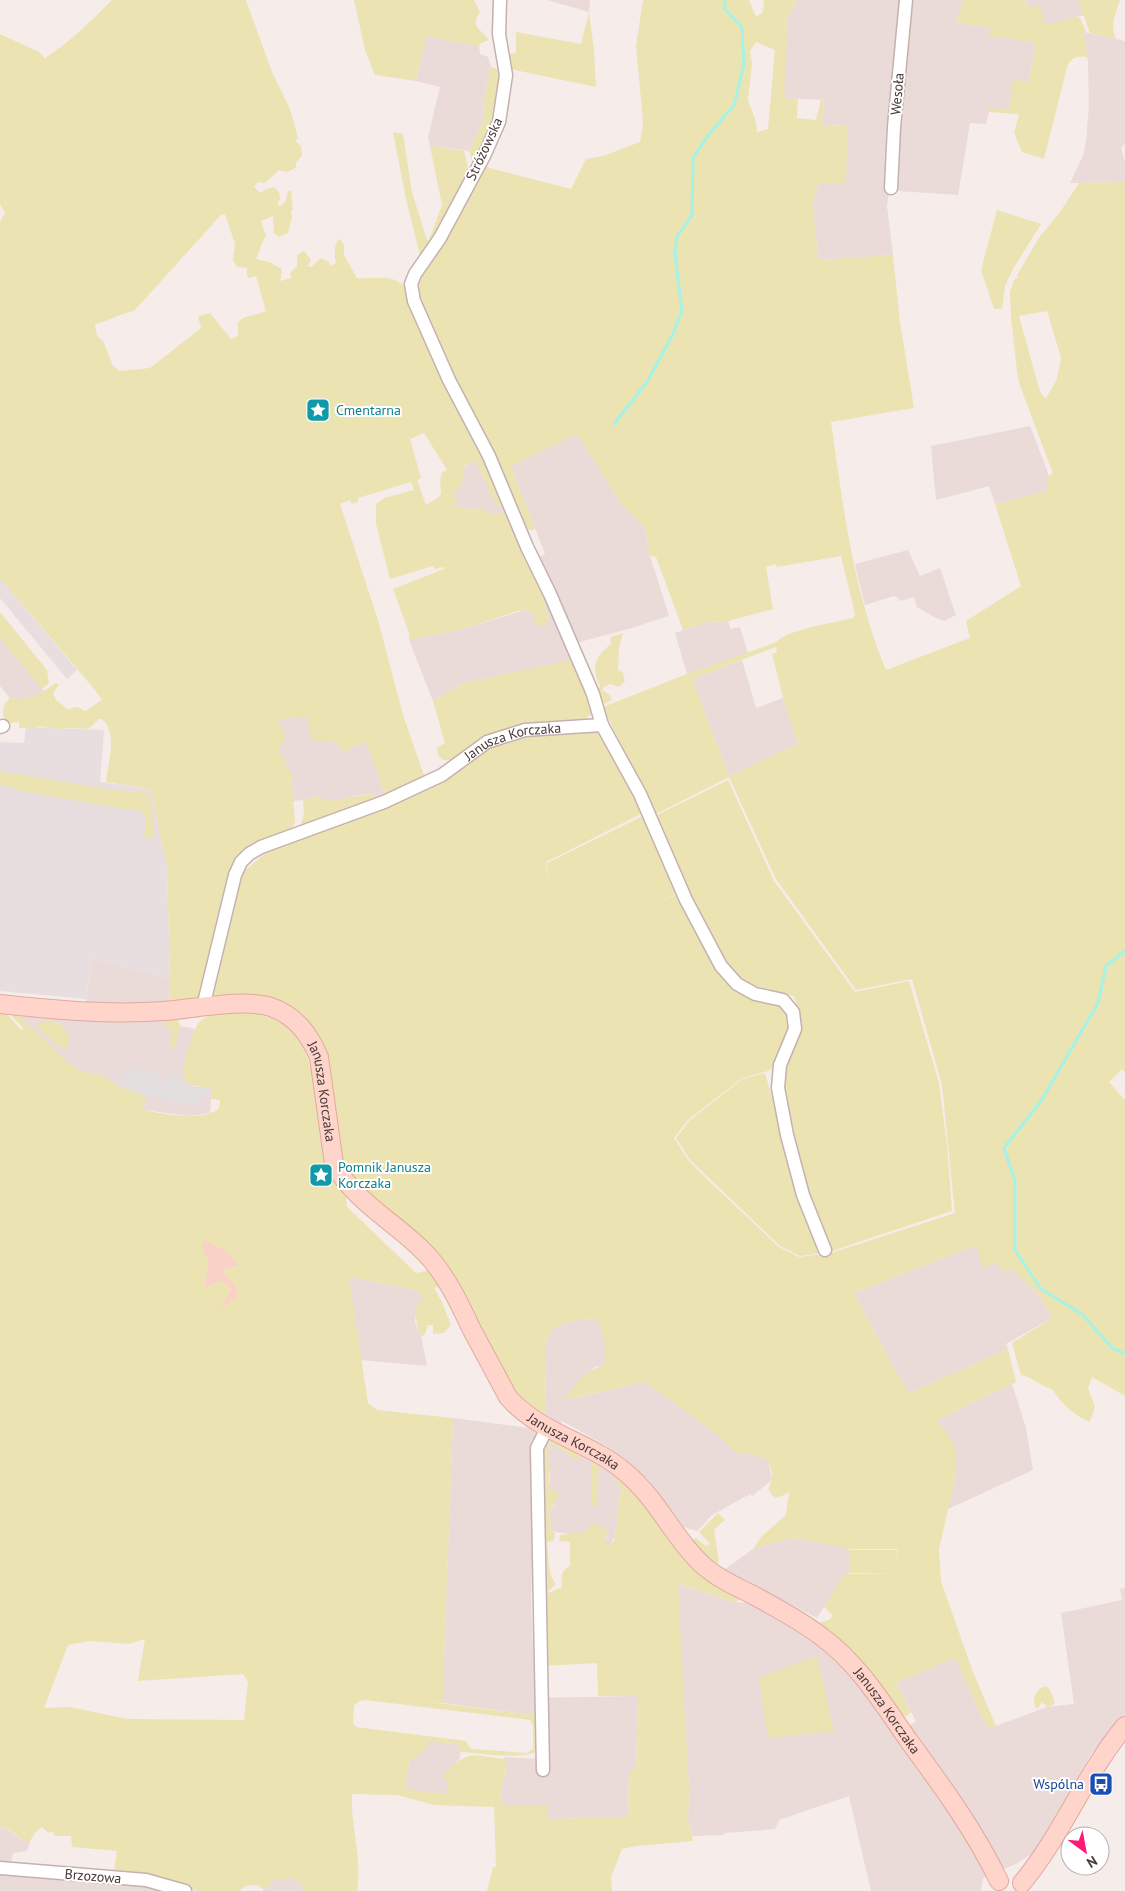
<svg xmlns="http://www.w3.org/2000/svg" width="1125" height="1891" font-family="'PT Sans',sans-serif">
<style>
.residential{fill:#eadad8}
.industrial{fill:#e8dedf}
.green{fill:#ebe4b2;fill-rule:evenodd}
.sand{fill:#fad1c6}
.parking{fill:#e4dfdf}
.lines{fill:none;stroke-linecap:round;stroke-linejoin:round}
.stream{stroke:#a5f3e7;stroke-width:3}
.street-casing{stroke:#c5b1af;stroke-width:15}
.secondary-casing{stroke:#e0aa9f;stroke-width:20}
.street{stroke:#fff;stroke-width:12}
.secondary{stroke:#ffd5cb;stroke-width:18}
.labels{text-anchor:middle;stroke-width:4;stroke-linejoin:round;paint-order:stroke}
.street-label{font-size:14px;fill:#4a3838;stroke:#fff}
.culture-label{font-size:14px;fill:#0d838f;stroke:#fff;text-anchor:start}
.transit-label{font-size:14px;fill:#164399;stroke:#fff;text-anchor:end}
</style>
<rect width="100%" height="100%" fill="#f6ecea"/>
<g class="residential">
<polygon points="547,0 590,0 589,12"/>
<polygon points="797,0 963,0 956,23 991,27 989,36 1036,43 1029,81 1009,110 990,109 986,124 970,123 958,195 898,191 889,193 887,206 893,255 818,260 813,203 818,184 848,125 822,126 824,100 783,98 788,17"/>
<polygon points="1026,0 1078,0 1084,15 1045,25 1029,8"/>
<polygon points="1084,32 1125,41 1125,143 1121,148 1125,162 1125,182 1070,183 1083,156 1086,141 1089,107 1088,61"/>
<polygon points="426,36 479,46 480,54 488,57 491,67 483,102 484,119 469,151 430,146 428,137 440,87 416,81"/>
<polygon points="1030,426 1047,470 1050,481 1048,491 995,504 989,486 936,500 931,446"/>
<polygon points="577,434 623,506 645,528 650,556 669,616 628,629 576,643 537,558 545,554 511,466"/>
<polygon points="476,461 496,505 505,505 509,514 506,513 486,514 482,508 472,509 453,507 455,498 453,494 459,489 462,468"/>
<polygon points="908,550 920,576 940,568 956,615 944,621 936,618 917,607 914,597 900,601 898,598 894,596 865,605 855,564"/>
<polygon points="550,602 572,660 464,683 433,701 409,640 467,628"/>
<polygon points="728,621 731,629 740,627 748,653 687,674 675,633 707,622"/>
<polygon points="0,638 44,691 35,697 20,701 10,698 0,686"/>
<polygon points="742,660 756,708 783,698 798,744 729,776 692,679"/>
<polygon points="295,717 307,717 332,741 346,752 356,745 367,743 385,794 374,800 373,794 359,795 340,800 325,800 316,796 303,800 293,801 291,771 286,769 284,758 279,755 276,721"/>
<polygon points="92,959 170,979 169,1005 171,1018 178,1020 180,1026 195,1029 183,1070 188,1083 195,1087 212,1087 210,1113 190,1116 144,1110 146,1096 118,1086 102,1075 83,1072 72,1066 17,1014 84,1016"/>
<polygon points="977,1245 997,1262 1012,1268 1040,1296 1052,1318 1006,1344 1008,1349 909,1393 892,1365 854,1293"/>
<polygon points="349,1277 410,1289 418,1292 425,1299 417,1304 415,1322 421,1337 427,1366 361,1360"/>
<polygon points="596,1319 604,1332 606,1347 604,1366 595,1367 583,1377 565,1400 645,1382 718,1435 738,1455 741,1452 768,1459 772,1480 752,1496 750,1494 712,1515 697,1531 684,1527 648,1479 607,1446 562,1421 559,1430 542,1420 546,1416 545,1346 550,1332 560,1325 578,1320"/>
<polygon points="1012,1384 1026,1428 1033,1470 948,1509 956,1474 937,1420"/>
<polygon points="453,1418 536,1429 531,1602 535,1698 638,1696 636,1769 629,1769 628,1817 547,1819 547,1805 503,1805 500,1796 506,1770 504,1757 538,1759 532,1715 444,1703 444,1660"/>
<polygon points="550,1442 575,1459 581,1452 613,1475 621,1488 615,1537 610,1544 608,1545 604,1542 608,1537 588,1531 570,1534 550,1531 551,1523 548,1510 554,1508 556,1500 549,1490 548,1486 550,1482 549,1465 546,1458 550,1449 548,1444"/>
<polygon points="789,1539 805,1540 849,1548 849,1574 844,1575 817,1618 724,1570 753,1549"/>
<polygon points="677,1584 735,1602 749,1603 820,1638 900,1733 916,1721 896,1683 955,1658 988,1729 1047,1707 1074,1704 1061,1613 1122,1600 1120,1589 1125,1588 1125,1715 1091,1754 1037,1850 1018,1863 983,1878 981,1891 871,1891 849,1796 779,1820 775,1829 725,1833 724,1835 692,1836 688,1819 689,1790"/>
<polygon points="427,1740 461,1745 460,1758 444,1776 449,1779 447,1794 405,1790 409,1762 427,1748"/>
<polygon points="5,1827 23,1841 30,1841 27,1851 13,1853 10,1867 0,1867 0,1828"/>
<polygon points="0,1872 141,1883 174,1891 0,1891"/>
<polygon points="291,1878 302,1884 304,1891 263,1891 263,1889 269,1887 272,1880"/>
</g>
<g class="industrial">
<polygon points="0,578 77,670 67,679 0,598"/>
<polygon points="26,727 104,730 100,782 151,789 167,869 170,979 92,959 86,999 0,991 0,742 24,743"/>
</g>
<g class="green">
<path d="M112 0H246L272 72 290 109 298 138 295 141 301 146 302 155 296 163V167C290 172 286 173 279 170L265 183 258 182 254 187 261 193 264 190 274 187 279 192 280 199 277 204 280 206 285 202 288 191 291 190 293 209 291 211 292 216 288 233 279 237 274 233 273 216 261 221 266 236C261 243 260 251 256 259L269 262 282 269 280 281 291 278 290 273 297 266V255L304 251 311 260 308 267H311L321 258 329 262 330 266 336 263C334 255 334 249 337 241L340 239 344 245V255L357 278C375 280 393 272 406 289L413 282 482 166 571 189 586 159 603 156 640 142 643 122 636 46 643 0H749L756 17 763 12 764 0H797L788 17 784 98 798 99 797 118 816 120 821 100H824L822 126 848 125 846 183 818 184 813 203 818 260 893 255 900 322 914 408 831 422C843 505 853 591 886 670L970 638 966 621 1021 586 995 504 1048 491V476L1053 474 1019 383 1017 371 1011 317 1010 292 1014 280 1018 277 1017 275 1039 238 1060 212 1079 183 1125 182V1072L1122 1069 1109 1082 1125 1100V1396L1092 1377 1088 1388 1095 1407 1090 1422C1074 1415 1062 1405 1053 1390 1041 1386 1033 1378 1021 1375L1012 1343 1052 1318 1040 1296 1012 1269 1004 1272 997 1262 982 1268 977 1245 854 1293 892 1365 909 1393 1008 1349 1016 1382 937 1420 952 1440 956 1450V1474L939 1549 941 1581 973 1672 996 1726 988 1729 955 1658 896 1683 911 1712 905 1717 870 1671 851 1650 819 1625 821 1622 829 1620 833 1615 824 1607 844 1574H898L849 1573V1550H897V1563L898 1549H851L805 1540 789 1539 753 1549 762 1536 786 1515 789 1492 782 1496 775 1498C762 1486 773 1487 772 1476 772 1470 769 1464 768 1459L742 1452 738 1455 718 1435 645 1382 564 1400C574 1386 587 1368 604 1366 606 1346 606 1337 596 1319L578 1320 560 1325 550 1332 545 1346 546 1416 542 1420 512 1390 481 1329 348 1175 339 1156 306 1023 217 1000 212 995 243 868 247 869 275 845 430 789C447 780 461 765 477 755 513 731 556 733 597 733L608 742 645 812 546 862 548 882 547 863 647 814 679 893 660 902 681 893 721 966 790 1012 792 1030 775 1065 768 1071 742 1078 688 1120 674 1138 689 1161 709 1181 779 1247 799 1257 831 1253 955 1213 942 1085 912 979 856 990 776 879 729 777 654 815 603 707 687 674 777 642C784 630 838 622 853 618L855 614 841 556 777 567 775 564 766 567 773 609 728 621 707 622 683 630 656 557 650 556 645 528 623 506 577 434 511 466 535 528 533 530H524L505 505 496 506 476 461 462 467 465 475 459 489 453 494 455 498 460 500 453 507 472 509 483 508 486 514 506 513 509 514 550 602 544 604 549 615 546 626H537L533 614 527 610 517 611 467 628 409 640V633L393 589 444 569V567L435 569 433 566 390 579 376 524V504L384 498 414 490 411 482 358 498V502L352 504 350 500 340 504 378 620 403 715 425 778 385 794 367 744 356 745 346 752 332 741H312L307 717H295L277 721 283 730 286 739 279 747V755L284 757 286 769 291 771 295 822 292 829 258 841 247 848 200 997 194 1003 169 1004 170 979 167 869 151 789 106 782C108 763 118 733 102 719H99L91 727 87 729 71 728 58 729 39 726 35 728H19V722L10 723 5 720C1 712 3 704 10 698 28 703 41 694 55 683L59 684 53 694 56 700 67 709 78 707 85 711 102 700 95 690 0 578V222L5 213 0 204V34L39 52 45 58C70 42 91 21 112 0ZM756 42 775 50 768 129 757 132 756 122 748 100 752 63 750 51ZM225 214 235 244 233 260 237 267 247 268V276L249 278 256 276 266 311 274 309 243 318 238 322V336L231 339 210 313 198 316 201 328 150 368 120 371 113 366 103 341 97 336 95 324C109 321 121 313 134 311L221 215ZM1047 311 1061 358 1057 379 1046 398 1042 395 1038 385 1019 316ZM424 433 447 470 442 472 440 480 441 493 438 498 426 505 417 480 421 478 410 439ZM776 647 777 652 772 654 783 698 798 744 729 776 692 679Z"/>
<path d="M354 0H474L480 12C469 28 483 30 489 40L481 43 479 46 426 36 416 81 375 75 365 50Z"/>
<path d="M963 0H1026L1029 8 1040 5 1045 25 1075 17 1080 18 1086 32H1084L1088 61 1086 57C1077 56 1073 57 1068 64L1044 159 1022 152 1014 133 1019 115 1017 114 989 112 990 108 1009 110 1013 80 1029 81 1036 43 989 36 991 27 956 23Z"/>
<path d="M1078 0H1120C1115 14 1110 25 1116 39L1090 33Z"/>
<polygon points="589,12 594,51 596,87 510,69 509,54 516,53 516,32 581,44"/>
<polygon points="491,67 502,71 496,121 474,167 469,151 484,119 483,102"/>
<polygon points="393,132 403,134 412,192 427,240 429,240 442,205 430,146 464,151 470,176 421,260 406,199"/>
<polygon points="997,210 1041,224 1013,269 1005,286 1002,309 994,309 981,270"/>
<polygon points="0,612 47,670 49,683 42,689 0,638"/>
<path d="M623 633 619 648 618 670 623 673 625 681 619 687 610 684 604 687 602 690 609 694 612 700 604 704 598 691 600 686C594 675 593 663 601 653 603 650 608 647 611 644V637Z"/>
<polygon points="575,659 595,711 585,719 561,721 481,737 452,760 443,760 438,755 437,748 445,743 433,701 464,683"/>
<polygon points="0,771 115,790 147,792 150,798 155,833 150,841 144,837 146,819 143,812 15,790 4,785 0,785"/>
<path d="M728 780 774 881 855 992 909 981 939 1083 947 1145 952 1211 832 1251 812 1205 786 1100 784 1081 786 1065 802 1025 794 996 743 983C729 972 720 954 712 939 690 899 673 857 655 816Z"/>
<path d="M373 794 374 800 300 829 304 813 303 800 316 796C334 805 353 795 373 794Z"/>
<path d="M0 1012 6 1013 21 1030 24 1029 9 1013 17 1014 72 1066 83 1072 102 1075 118 1086 146 1096 144 1110C162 1114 206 1122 219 1108L220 1100 211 1099 212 1087C200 1087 187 1088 183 1075 183 1064 193 1029 200 1021 210 1012 235 1011 248 1013 320 1020 311 1085 321 1139 323 1150 324 1162 330 1172L319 1174 320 1178 331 1174 338 1187 348 1196 346 1198 347 1207 416 1273 429 1270 440 1286 434 1288 442 1302 451 1325 444 1333 433 1334V1325H428L425 1334 421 1337C416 1324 415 1316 417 1304L424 1299 418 1292 410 1289 349 1277 368 1403 377 1410 453 1418 444 1660V1703L431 1702 532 1715 536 1710 539 1750C525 1761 479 1753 460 1752V1745L427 1741 428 1747 409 1762 405 1789 447 1794 449 1779H444V1775C467 1749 472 1755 504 1759L507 1764 500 1796 503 1805H547V1819L628 1817 629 1769H636L638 1696H598L597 1663 542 1666 540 1447 547 1436 581 1452V1458L575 1459 550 1442 548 1444 550 1449 546 1458 549 1460V1490L558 1492 559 1495 553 1508 548 1510 551 1523 550 1531 555 1533 554 1540 547 1542C549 1556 547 1573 556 1584L548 1591 549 1593 562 1587C561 1578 560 1571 570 1566V1542L559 1541 560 1535 588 1531 589 1525C597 1523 602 1525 608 1532L605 1542 607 1545 614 1541 615 1537 621 1488 613 1475 600 1465C596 1479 600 1493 596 1507L592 1505 591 1456 614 1469 741 1599 735 1602 678 1584 689 1790 688 1819 693 1841 636 1846 622 1849 611 1877 612 1891H487L493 1867H496L494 1807 434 1805 397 1795 352 1794C350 1826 363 1859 357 1891H304L302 1884 291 1878 272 1880 269 1887 263 1889 257 1885 246 1886 239 1891H199L114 1872 117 1851 72 1847 71 1836H55L53 1831 48 1833 42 1827 35 1833 30 1841H24L6 1827 0 1828ZM205 1241 215 1246 238 1266 223 1269C227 1279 238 1285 238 1296L222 1307 231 1289 221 1281 204 1288 209 1263ZM145 1639 138 1681 243 1674 248 1682 244 1720 127 1719 70 1707 44 1708 68 1645 90 1641 129 1644ZM365 1700 530 1720 533 1725V1749L526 1753 473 1749 470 1748 466 1741 356 1727 353 1724 354 1705 360 1701Z"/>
<polygon points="175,1018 180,1023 180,1026 175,1049 170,1046 171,1032 161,1019"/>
<path d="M46 1021C59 1021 67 1026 69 1040L65 1052 36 1026Z"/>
<polygon points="765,1073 807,1220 823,1253 800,1256 780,1246 691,1161 676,1138 689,1121 742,1079"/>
<polygon points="718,1513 725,1520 714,1529 719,1562 715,1565 693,1545 693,1540 696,1538 706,1546 710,1544 699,1532"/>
<polygon points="817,1656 834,1731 768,1738 759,1678"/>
<path d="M1046 1686C1051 1689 1055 1700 1054 1705L1047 1707 1042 1702 1038 1708H1036C1031 1698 1036 1689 1046 1686Z"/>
</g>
<path class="sand" d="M205 1240 229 1253 238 1264V1266L223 1269C227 1279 238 1285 238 1296L220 1309 231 1289 221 1281 204 1288 209 1263 202 1246Z"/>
<polygon class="parking" points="137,1066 159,1074 158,1079 160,1081 165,1080 170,1075 182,1077 183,1083 193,1088 210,1088 209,1096 202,1099 201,1105 190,1105 149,1097 118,1086 125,1070 132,1072 136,1071"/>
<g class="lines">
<g class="stream">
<polyline points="614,424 647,382 672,336 682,311 675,254 677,237 692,215 693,158 706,138 734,105 744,64 742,27 724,8 725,0"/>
<polyline points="1125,951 1106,966 1098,1003 1041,1101 1004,1148 1015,1181 1015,1250 1041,1289 1082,1314 1112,1348 1125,1354"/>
</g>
<g class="street-casing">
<g id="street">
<polyline points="500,0 499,34 506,75 499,122 484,156 440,238 415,274 411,284 414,301 449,380 489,456 527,547 550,594 593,694 602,725 640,794 686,900 721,966 737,984 755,994 783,1000 793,1012 795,1029 780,1065 778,1088 787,1135 803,1195 825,1250"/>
<polyline points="891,188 894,127 906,0"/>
<polyline points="0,727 3,726"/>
<path id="s1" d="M203 1007 235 875 241 862 249 854 261 847 384 802 442 775 487 742 525 730 602 725"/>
<polyline points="543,1770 537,1448 547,1428"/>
<polyline points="0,1868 146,1880 185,1891"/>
</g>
</g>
<g class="secondary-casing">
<g id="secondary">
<path id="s2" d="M0 1004C54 1010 109 1015 164 1011 193 1009 244 998 271 1007 296 1016 309 1034 319 1057L334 1164C357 1206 404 1226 434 1263 450 1283 461 1307 472 1330 484 1352 496 1375 508 1397 540 1434 589 1441 625 1472 658 1499 675 1541 705 1567 719 1579 735 1586 751 1594 775 1607 800 1620 822 1637 859 1664 883 1704 909 1741 942 1786 975 1831 999 1881"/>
<path d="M1022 1883C1062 1835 1085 1774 1125 1726"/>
</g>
</g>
<use href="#street" class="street"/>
<use href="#secondary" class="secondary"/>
</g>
<defs>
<g id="sight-square" transform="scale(1.25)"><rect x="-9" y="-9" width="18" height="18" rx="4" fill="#0f9aa8" stroke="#fff"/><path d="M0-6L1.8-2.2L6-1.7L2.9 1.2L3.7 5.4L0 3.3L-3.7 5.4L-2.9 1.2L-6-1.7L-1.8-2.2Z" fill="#fff"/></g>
<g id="bus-square" transform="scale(1.25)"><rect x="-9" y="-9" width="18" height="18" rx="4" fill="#1a4fb4" stroke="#fff"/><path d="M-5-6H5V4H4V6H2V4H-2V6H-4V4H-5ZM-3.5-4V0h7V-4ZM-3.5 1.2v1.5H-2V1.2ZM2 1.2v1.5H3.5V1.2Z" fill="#fff"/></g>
</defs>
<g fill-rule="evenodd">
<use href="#sight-square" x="318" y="410"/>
<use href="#sight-square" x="321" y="1175"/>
<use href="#bus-square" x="1101" y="1784"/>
</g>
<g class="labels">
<g class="street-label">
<text transform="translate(897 94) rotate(-85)" y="5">Wesoła</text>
<text transform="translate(484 149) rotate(-65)" y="5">Stróżowska</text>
<text dy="5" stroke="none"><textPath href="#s1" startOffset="451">Janusza Korczaka</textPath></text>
<text dy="5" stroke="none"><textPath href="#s2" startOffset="378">Janusza Korczaka</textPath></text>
<text dy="5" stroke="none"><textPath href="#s2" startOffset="826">Janusza Korczaka</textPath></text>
<text dy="5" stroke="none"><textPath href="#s2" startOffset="1246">Janusza Korczaka</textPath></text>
<text transform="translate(93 1876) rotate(5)" y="5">Brzozowa</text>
</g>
<g class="culture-label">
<text x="336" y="415">Cmentarna</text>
<text x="338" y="1172">Pomnik Janusza<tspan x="338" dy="16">Korczaka</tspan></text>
</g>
<g class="transit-label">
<text x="1084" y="1789">Wspólna</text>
</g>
</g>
<g transform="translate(1085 1851) rotate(148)"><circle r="24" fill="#ffffff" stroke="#b7afaf"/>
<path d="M0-4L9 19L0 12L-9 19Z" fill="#ff1878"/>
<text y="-8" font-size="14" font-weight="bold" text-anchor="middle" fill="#4a3838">N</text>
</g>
</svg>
